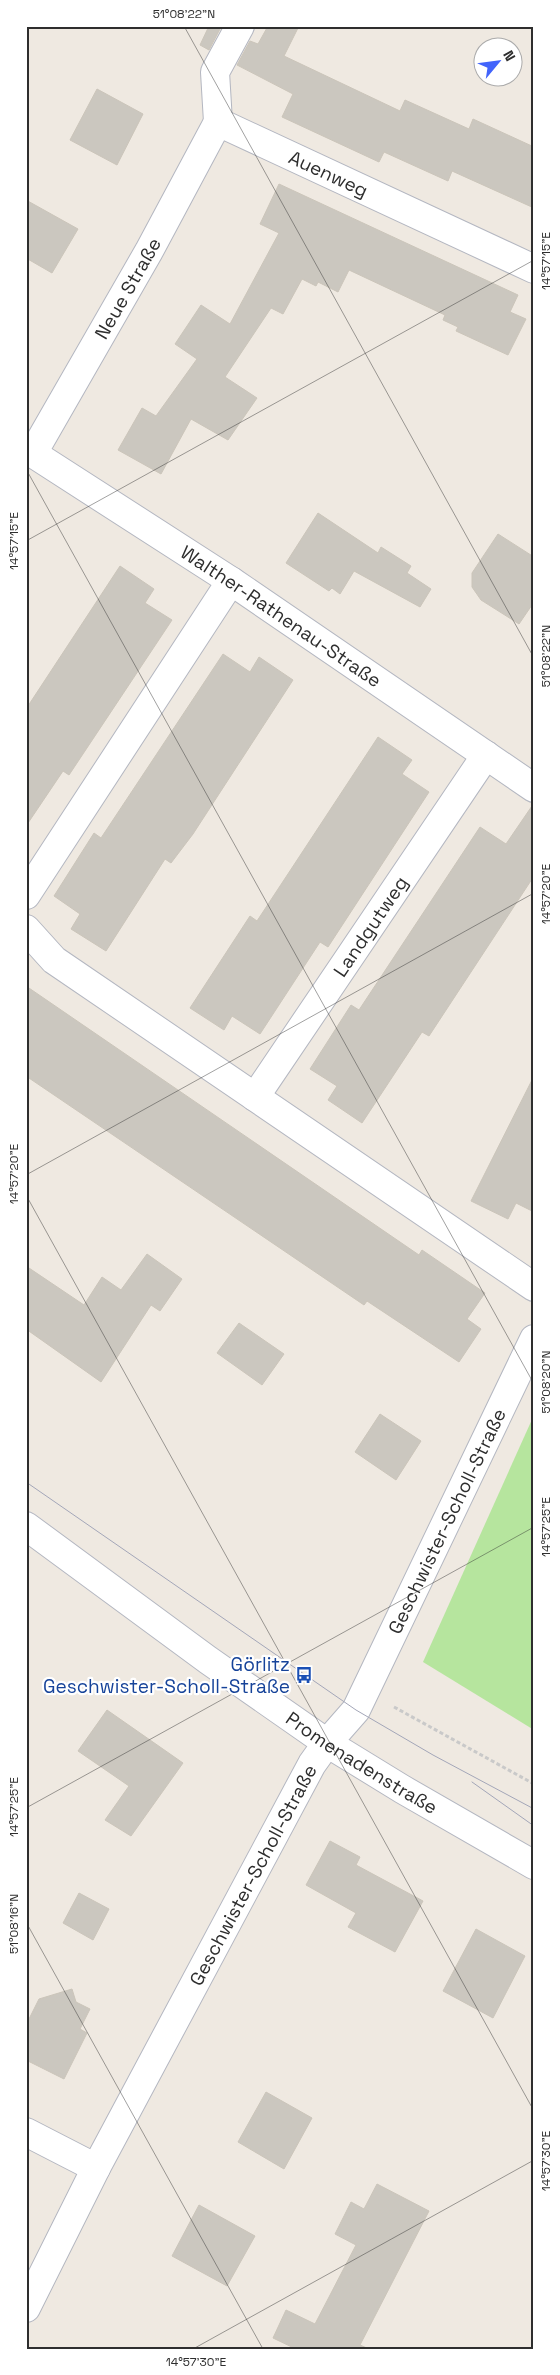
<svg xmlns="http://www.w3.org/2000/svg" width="560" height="2375" font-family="'Space Grotesk',sans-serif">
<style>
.green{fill:#b6e59e}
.building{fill:#cbc7bf;stroke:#cbc5ba}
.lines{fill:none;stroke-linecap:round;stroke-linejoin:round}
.minor-casing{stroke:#b4b7c1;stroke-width:30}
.secondary-casing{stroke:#b4b7c1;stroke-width:30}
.path{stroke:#c9c9c9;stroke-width:3;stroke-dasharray:4 2.5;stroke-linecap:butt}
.minor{stroke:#fff;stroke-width:28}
.secondary{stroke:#fff;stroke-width:28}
.tram{stroke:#a3a6b8;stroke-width:1}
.ticks{fill:none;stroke:#2e2e2e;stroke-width:1;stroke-opacity:0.45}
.labels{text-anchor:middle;stroke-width:4.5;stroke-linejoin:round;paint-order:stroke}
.street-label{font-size:19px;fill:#2e2e2e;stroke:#fff}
.transit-label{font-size:19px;fill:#164399;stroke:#fff;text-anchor:end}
.neatline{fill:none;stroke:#2e2e2e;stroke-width:2}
.ticks-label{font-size:12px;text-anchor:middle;fill:#2e2e2e}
</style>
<rect width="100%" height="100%" fill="#efe9e1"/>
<polygon class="green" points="534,1415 534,1730 423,1662"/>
<g class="building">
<polygon points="209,26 221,27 209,50 200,45"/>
<polygon points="268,26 299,26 284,56 400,111 405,100 469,129 473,119 534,147 534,208 452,171 448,181 384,152 379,162 282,117 293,94 237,65 250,41 258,44"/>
<polygon points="97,89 143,114 117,165 70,140"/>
<polygon points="279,184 518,295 510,312 526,319 508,355 456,331 458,327 443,320 445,315 349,270 338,292 318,282 316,286 302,279 283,314 271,308 225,377 257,398 228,440 191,419 161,474 118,450 142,408 156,416 197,359 175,344 201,305 230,324 279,233 260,224"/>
<polygon points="26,200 78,229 52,273 26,258"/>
<polygon points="318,513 378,553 381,547 411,566 407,573 431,589 420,607 354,571 340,594 332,588 329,591 286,563"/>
<polygon points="498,534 534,557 534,602 519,624 481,600 472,587 472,573"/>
<polygon points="120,566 154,589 145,603 172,620 69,775 63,771 26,826 26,709"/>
<polygon points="223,654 250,672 259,657 293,680 193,834 171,863 165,859 106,951 71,929 80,914 54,896 94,833 101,838"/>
<polygon points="378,737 412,760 402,774 429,792 328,947 320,942 260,1034 232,1016 224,1030 190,1008 250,916 257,921"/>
<polygon points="534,803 534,876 429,1036 422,1032 362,1123 328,1100 337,1086 310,1069 351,1005 359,1010 480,827 506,844"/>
<polygon points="26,986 419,1255 422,1250 485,1293 467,1319 481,1329 459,1362 367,1301 364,1305 26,1076"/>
<polygon points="534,1076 534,1212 516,1203 508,1219 471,1201"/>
<polygon points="147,1254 182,1279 160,1311 151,1305 101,1382 26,1329 26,1266 84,1305 102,1277 121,1290"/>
<polygon points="239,1323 284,1354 262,1385 217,1353"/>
<polygon points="380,1414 421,1441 396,1480 355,1452"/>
<polygon points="107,1710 183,1763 131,1836 105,1820 129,1786 78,1751"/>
<polygon points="330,1841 360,1857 356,1865 423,1901 395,1952 348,1927 356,1913 306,1885"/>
<polygon points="79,1893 109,1909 93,1940 63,1923"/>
<polygon points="476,1929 525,1956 493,2018 443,1991"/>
<polygon points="72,1989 76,2002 90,2009 80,2029 87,2033 64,2079 26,2060 26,2025 39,1999"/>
<polygon points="266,2092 312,2118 284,2169 238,2142"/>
<polygon points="377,2184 429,2211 360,2345 369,2349 296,2349 273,2338 286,2310 315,2324 356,2245 335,2234 351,2202 364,2209"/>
<polygon points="199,2205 255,2236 227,2286 172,2256"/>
</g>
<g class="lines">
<g class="minor-casing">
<g id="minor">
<path id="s1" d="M218 122 534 269"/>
<polyline points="218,122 215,72 240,26"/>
<path id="s2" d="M26 449 231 581 534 788"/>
<path id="s3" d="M33 453 149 251 218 122"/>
<polyline points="26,895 231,581"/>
<polyline points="26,929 54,960 534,1287"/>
<path id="s4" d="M255 1097 486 755"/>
<polyline points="26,2132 96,2168"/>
<path id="s5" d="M26 2308 96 2168 312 1764 327 1743 356 1710 534 1339"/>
</g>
</g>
<g class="secondary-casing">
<g id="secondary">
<path id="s6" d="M26 1526 208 1660 327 1743 402 1789 534 1865"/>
</g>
</g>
<polyline class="path" points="394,1707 534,1784"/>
<use href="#minor" class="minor"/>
<use href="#secondary" class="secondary"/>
<g class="tram">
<polyline points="26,1482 356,1710 433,1755 534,1809"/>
<polyline points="472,1782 534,1826"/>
</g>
</g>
<path class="ticks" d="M184 26 534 658M26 469 534 1384M26 541 534 260M26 1175 534 893M26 1195 534 2111M26 1808 534 1527M26 1922 263 2349M193 2349 534 2160"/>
<defs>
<g id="bus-bare" transform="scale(1.35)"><path d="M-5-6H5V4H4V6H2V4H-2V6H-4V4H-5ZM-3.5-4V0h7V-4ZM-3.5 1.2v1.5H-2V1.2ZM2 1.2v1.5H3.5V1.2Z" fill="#1a4fb4" stroke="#fff" stroke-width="2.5" paint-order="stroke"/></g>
</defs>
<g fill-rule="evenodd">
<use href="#bus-bare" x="304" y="1675"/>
</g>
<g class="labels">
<g class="street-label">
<text dy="7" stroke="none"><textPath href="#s1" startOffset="122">Auenweg</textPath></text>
<text dy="7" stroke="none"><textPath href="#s3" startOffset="190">Neue Straße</textPath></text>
<text dy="7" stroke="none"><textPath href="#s2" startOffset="305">Walther-Rathenau-Straße</textPath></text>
<text dy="7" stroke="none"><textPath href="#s4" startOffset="206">Landgutweg</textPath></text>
<text dy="7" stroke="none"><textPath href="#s5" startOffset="894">Geschwister-Scholl-Straße</textPath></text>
<text dy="7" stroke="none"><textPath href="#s6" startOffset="411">Promenadenstraße</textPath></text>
<text dy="7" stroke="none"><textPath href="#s5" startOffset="489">Geschwister-Scholl-Straße</textPath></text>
</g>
<g class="transit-label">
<text x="290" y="1671">Görlitz<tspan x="290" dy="22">Geschwister-Scholl-Straße</tspan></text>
</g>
</g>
<rect width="560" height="2375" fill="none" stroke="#ffffff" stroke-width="55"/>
<g transform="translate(498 62) rotate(61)"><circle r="24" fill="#ffffff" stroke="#ababab"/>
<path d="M0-4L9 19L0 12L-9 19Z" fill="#4264fb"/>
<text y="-8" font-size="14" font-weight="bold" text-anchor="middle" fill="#2e2e2e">N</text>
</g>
<rect x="28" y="28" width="504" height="2320" class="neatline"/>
<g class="ticks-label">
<text x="184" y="18">51°08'22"N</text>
<text transform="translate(546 261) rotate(-90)" y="4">14°57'15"E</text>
<text transform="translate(14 541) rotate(-90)" y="4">14°57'15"E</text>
<text transform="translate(546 656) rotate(-90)" y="4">51°08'22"N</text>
<text transform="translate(546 894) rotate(-90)" y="4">14°57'20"E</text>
<text transform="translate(14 1174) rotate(-90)" y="4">14°57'20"E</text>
<text transform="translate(546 1382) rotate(-90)" y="4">51°08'20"N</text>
<text transform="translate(546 1527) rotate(-90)" y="4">14°57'25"E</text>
<text transform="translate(14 1807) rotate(-90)" y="4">14°57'25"E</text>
<text transform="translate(14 1924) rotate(-90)" y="4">51°08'16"N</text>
<text transform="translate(546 2161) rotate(-90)" y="4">14°57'30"E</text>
<text x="196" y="2366">14°57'30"E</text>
</g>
</svg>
